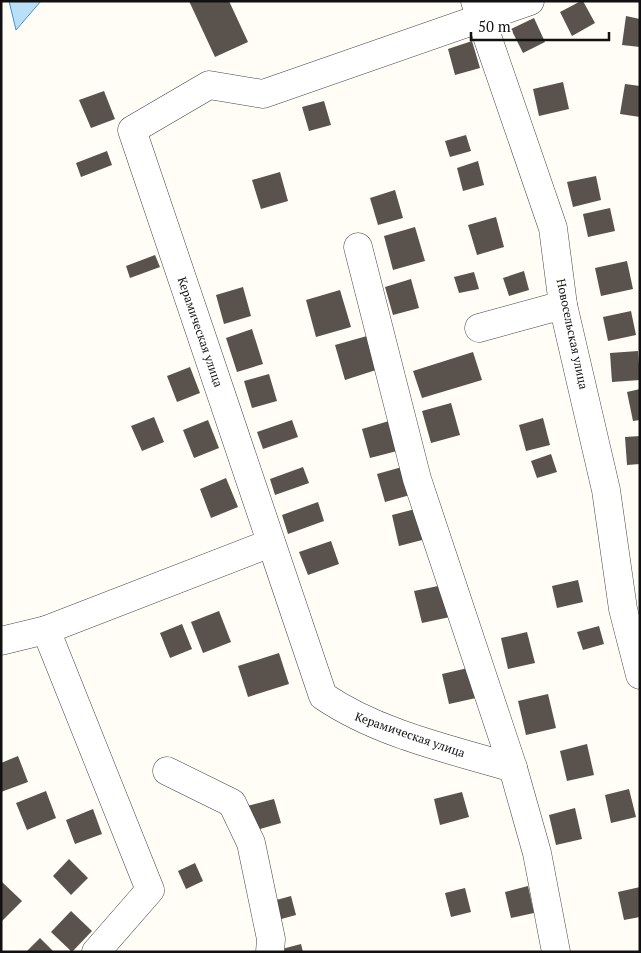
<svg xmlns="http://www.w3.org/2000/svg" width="641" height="953" font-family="'PT Serif',serif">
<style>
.water{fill:#b9e0f7;stroke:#3f96cf}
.building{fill:#5a524d}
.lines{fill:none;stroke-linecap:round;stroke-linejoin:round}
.minor-casing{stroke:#444;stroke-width:29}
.minor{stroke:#fff;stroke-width:28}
.labels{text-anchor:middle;stroke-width:5;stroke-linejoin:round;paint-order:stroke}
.street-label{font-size:12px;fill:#111;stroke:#fff}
</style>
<rect width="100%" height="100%" fill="#fffdf5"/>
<polygon class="water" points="9,1 41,1 16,30"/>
<g class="building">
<polygon points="189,1 229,1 248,42 215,57"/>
<polygon points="581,1 583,1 595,23 572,36 560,12"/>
<polygon points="626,16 640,19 640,47 622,45"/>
<polygon points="534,18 545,42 523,53 511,29"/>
<polygon points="472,41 480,68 455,75 448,49"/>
<polygon points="563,82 569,109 539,116 533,89"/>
<polygon points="625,84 640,86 640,117 620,114"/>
<polygon points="104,91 115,119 91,128 79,100"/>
<polygon points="324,101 331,125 309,131 302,107"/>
<polygon points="466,135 471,151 450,157 445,141"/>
<polygon points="107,151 112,165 81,177 76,163"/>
<polygon points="478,161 484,185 463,191 457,168"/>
<polygon points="280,172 288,201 261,209 252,180"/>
<polygon points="596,176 601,200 573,207 567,182"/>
<polygon points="395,190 403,218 378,225 370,198"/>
<polygon points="610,208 615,231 588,237 583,214"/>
<polygon points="496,217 504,247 477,255 468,225"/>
<polygon points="415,227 425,261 393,270 384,236"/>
<polygon points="155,255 160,267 130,278 126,266"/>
<polygon points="627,261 633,289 601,296 595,268"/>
<polygon points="524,271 529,290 509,296 503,278"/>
<polygon points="474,272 479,289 459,293 454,277"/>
<polygon points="411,279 419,308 393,315 385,287"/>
<polygon points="243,287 251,316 224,324 216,295"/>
<polygon points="340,290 351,327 316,337 306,300"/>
<polygon points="631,311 636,335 608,341 603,317"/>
<polygon points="252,329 263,364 237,372 226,338"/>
<polygon points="367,336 376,370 345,380 335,345"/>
<polygon points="638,351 640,380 612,382 610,353"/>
<polygon points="473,352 482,380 422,398 413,371"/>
<polygon points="190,367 200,393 177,402 167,376"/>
<polygon points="269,374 277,401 252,408 244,381"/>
<polygon points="640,389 640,420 633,421 627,392"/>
<polygon points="451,403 460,435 431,443 422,411"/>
<polygon points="154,417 164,442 142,451 131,426"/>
<polygon points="543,418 550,445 526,451 519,425"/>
<polygon points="208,420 219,448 194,458 183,430"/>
<polygon points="292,420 298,437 263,449 257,432"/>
<polygon points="389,421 397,451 370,458 362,429"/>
<polygon points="640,436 640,464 627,465 625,437"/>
<polygon points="551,454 557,472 537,478 531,461"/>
<polygon points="303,467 309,483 275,495 270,479"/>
<polygon points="402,467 410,495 385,502 377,474"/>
<polygon points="226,478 238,507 211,518 200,489"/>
<polygon points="318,502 324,521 288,534 282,515"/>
<polygon points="419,508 426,539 399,546 392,515"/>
<polygon points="331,541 339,564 308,575 299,552"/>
<polygon points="578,580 583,602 557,608 552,586"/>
<polygon points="443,585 450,617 422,623 414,591"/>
<polygon points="219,611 231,642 203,653 191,622"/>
<polygon points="182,624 192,649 170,658 160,633"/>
<polygon points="599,626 604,644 583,650 577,632"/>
<polygon points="527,632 535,663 508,669 501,638"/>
<polygon points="279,653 289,684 248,697 238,666"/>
<polygon points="468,668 476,698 449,704 442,674"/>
<polygon points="548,694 556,728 526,735 518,701"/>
<polygon points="587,744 594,775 567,781 560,751"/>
<polygon points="18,756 28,782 1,792 1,763"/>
<polygon points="629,789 636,817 611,823 605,795"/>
<polygon points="46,791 56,818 27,830 16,803"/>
<polygon points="462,792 469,817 440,825 434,799"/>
<polygon points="274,799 281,823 253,831 247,806"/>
<polygon points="575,808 582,839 556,845 549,815"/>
<polygon points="93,809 102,834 75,844 66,820"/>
<polygon points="69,859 88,878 71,895 53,876"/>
<polygon points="195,863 203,881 186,889 178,871"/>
<polygon points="1,881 22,901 1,922"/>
<polygon points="528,886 534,913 511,918 505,892"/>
<polygon points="640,887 640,917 624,920 618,892"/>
<polygon points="465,888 471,912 451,917 445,893"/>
<polygon points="291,896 296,915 274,921 269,902"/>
<polygon points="71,911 92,931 72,952 51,932"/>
<polygon points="40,938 54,952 26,952"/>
<polygon points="301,944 303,952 279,952 278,950"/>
</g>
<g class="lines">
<g class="minor-casing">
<g id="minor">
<polyline points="475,1 553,228 563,305 606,490 623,609 640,675"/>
<polyline points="358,247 417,479 513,768 537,853 556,952"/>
<polyline points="479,328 563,305"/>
<polyline points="46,630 150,890 96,952"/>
<polyline points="1,641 46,630 271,543"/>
<path d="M513 768C449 749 379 734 323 696L132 130 209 85 263 94 530 1"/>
<polyline points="167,771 232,803 251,843 271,939 270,952"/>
</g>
</g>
<use href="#minor" class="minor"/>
</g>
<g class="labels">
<g class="street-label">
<text transform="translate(200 332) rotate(71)" y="4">Керамическая улица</text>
<text transform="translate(572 334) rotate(78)" y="4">Новосельская улица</text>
<text transform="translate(410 735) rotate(19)" y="4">Керамическая улица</text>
</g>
</g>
<rect width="641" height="953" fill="none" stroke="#111111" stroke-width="5"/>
<path d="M471 32v8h138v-8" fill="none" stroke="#111111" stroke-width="2.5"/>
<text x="478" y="32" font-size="15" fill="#111111" stroke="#ffffff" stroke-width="4" paint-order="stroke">50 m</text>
</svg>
